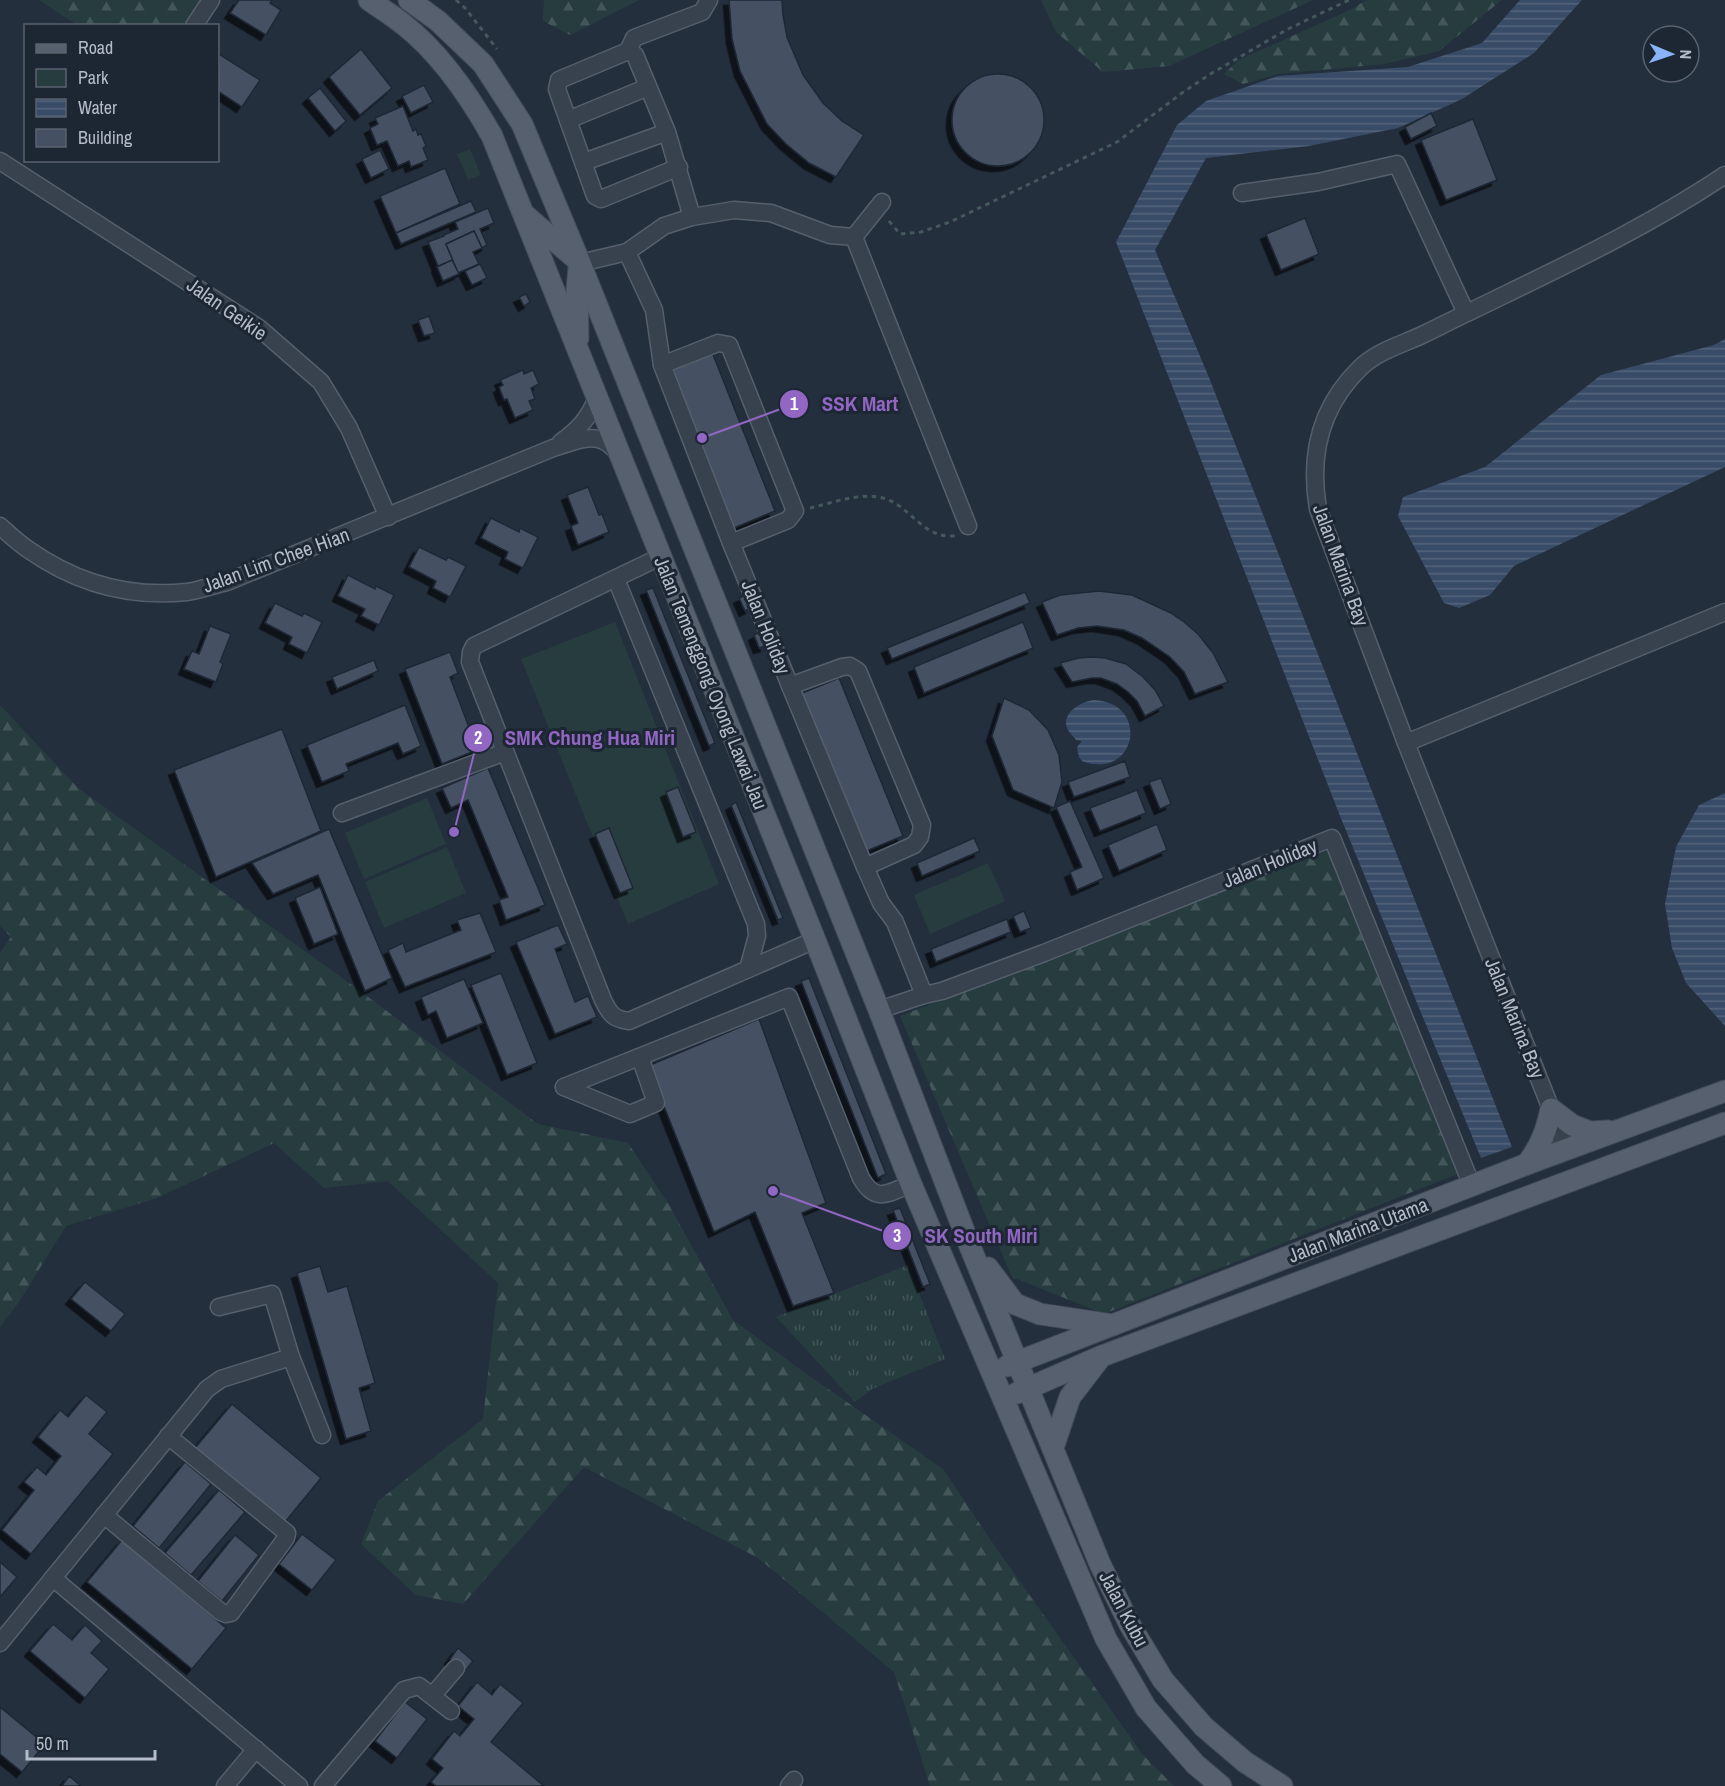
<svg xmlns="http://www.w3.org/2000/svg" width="1725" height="1786" font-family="'Archivo Narrow',sans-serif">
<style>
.grass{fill:url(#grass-tufts)}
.forest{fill:url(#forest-firs)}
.park{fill:#263c3f}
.water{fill:url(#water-rules)}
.building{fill:#455162;stroke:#1f2835;stroke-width:1.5;filter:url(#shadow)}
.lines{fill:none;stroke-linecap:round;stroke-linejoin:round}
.minor-casing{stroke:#565f6c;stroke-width:19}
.major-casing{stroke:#414a57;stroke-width:23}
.path{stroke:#44595c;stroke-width:3;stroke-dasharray:4.5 4.5;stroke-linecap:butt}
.minor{stroke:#38414e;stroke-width:16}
.major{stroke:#56606e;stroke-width:21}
.labels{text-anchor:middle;stroke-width:6;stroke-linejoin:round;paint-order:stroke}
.street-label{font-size:20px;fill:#b4bcc9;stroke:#1d2633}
.leader{fill:none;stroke:#9266c3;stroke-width:2}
.callout-dot{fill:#9266c3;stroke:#1d2633;stroke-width:2}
.mark-label{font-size:18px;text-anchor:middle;font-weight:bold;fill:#fff}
.callout-label{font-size:21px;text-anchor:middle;font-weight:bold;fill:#9266c3;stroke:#1d2633;stroke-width:6;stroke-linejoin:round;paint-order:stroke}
</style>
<defs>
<pattern id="grass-tufts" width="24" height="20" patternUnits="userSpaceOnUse" patternTransform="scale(1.5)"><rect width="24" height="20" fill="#263c3f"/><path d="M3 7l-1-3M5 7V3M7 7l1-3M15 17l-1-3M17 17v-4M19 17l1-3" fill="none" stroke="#435659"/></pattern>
<pattern id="forest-firs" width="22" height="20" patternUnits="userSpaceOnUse" patternTransform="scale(1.5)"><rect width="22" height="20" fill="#263c3f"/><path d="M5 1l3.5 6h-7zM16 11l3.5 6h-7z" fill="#435659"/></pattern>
<pattern id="water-rules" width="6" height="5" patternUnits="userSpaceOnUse" patternTransform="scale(1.5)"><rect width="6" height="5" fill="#394c67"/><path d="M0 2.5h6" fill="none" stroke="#53647b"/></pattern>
<filter id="shadow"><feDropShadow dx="-5.5" dy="5.5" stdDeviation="0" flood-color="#0009"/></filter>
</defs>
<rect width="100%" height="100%" fill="#242f3e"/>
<polygon class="grass" points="908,1265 945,1359 872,1389 855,1402 776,1317"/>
<g class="forest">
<polygon points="39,0 205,0 189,26 77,25"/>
<polygon points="544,0 639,0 570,35 543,21"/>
<polygon points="1041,0 1313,0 1169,66 1103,72 1056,32"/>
<polygon points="1366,0 1502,0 1439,51 1385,64 1278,74 1243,84 1224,74 1239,60 1352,9"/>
<polygon points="0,705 78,788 352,985 538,1124 628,1143 669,1205 733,1320 801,1370 943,1469 994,1545 1143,1755 1174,1786 930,1786 894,1672 758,1558 584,1467 463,1604 416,1595 361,1544 378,1501 483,1419 498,1283 388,1181 324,1188 274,1143 157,1198 66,1226 19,1302 0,1327 0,953 11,937 0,926"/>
<polygon points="1329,850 1460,1173 1104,1314 1012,1277 900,1016"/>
</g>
<g class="park">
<polygon points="470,149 481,175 468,180 457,154"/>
<polygon points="615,622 719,884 628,924 521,659"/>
<polygon points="427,798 446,844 364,879 345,833"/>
<polygon points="447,847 466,893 384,928 365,882"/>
<polygon points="988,863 1005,901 930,934 914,895"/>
</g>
<g class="water">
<polygon points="1520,0 1582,0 1534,53 1462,99 1398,128 1309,146 1206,158 1155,250 1208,375 1512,1147 1481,1158 1340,816 1116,242 1177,125 1206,101 1278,76 1408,67 1482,43"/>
<polygon points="1725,339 1725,467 1514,566 1490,595 1459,608 1444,603 1398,516 1403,497 1485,467 1601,375 1714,345"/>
<path d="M1093 700C1152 702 1136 782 1082 761L1079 757 1077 747 1082 741 1076 740C1072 735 1065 729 1066 722 1067 710 1082 702 1093 700Z"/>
<polygon points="1725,793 1725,1026 1686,983 1672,948 1665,904 1676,847 1699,805"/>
</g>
<g class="building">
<polygon points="239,0 272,0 270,3 281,10 266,35 230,13"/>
<polygon points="729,0 782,0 783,15 787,37 803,75 823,103 842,121 864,135 836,177 809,163 786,144 767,124 740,71 732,39"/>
<polygon points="361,49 392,88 360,115 329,77"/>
<polygon points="219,54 260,80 242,107 218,91"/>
<circle cx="998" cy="120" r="46"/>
<polygon points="424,85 433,102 411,113 402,96"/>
<polygon points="320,88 346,121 335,131 308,98"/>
<polygon points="403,106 413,131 416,129 418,135 421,134 426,146 423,148 428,160 411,167 409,161 398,166 387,141 377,145 370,128 378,124 375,118"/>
<polygon points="1431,113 1437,126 1411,139 1405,127"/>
<polygon points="1473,119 1497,180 1446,200 1421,140"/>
<polygon points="380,150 389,169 371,178 362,159"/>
<polygon points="445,168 460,204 396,233 380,196"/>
<polygon points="471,201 476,212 401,244 396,233"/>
<polygon points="488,208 494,223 480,229 487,245 482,248 474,231 446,244 453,260 438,266 428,242 444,236 444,235 458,229 455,222"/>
<polygon points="1305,218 1319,254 1281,270 1266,234"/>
<polygon points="474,231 482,248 473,252 479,264 458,273 446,244"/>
<polygon points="452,260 459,274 443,281 437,267"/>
<polygon points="480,264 487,278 472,285 465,271"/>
<polygon points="526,294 530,302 524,306 519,297"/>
<polygon points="429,316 435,333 424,336 418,320"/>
<polygon points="712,352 775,511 734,528 670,369"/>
<polygon points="523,370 524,374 533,370 539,384 531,388 535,399 529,401 533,410 515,418 507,399 504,400 499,387 503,385 500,380"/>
<polygon points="588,487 599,515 602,514 609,532 578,545 571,526 578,523 567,495"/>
<polygon points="491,518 519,532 520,528 538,537 523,568 505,559 508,552 481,538"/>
<polygon points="419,547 446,560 448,557 466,566 450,597 433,588 436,581 409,567"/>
<polygon points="348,575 375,589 376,586 394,595 379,625 361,616 365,609 338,596"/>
<polygon points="653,588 715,743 709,746 646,590"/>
<polygon points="1099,591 1132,595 1171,613 1184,622 1198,634 1213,653 1228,682 1195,694 1184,672 1170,657 1142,638 1124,630 1097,626 1078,628 1057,635 1042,602 1060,595"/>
<polygon points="1025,592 1030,603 892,659 887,648"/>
<polygon points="746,595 751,608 745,611 739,598"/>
<polygon points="275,603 302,616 304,613 322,622 307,653 289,644 292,637 265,623"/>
<polygon points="1023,622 1033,648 924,693 914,667"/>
<polygon points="210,626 231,634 220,662 223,664 216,682 184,669 192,651 199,654"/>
<polygon points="760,632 766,646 759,648 754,635"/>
<polygon points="450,652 458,673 450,677 470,730 479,726 487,746 442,764 405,669"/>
<polygon points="1092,657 1105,658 1126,664 1143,677 1155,690 1164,706 1145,716 1137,701 1128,692 1117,684 1101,678 1092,678 1072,682 1060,663 1079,658"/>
<polygon points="374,660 378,671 337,689 332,677"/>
<polygon points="839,678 903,836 864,852 800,694"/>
<polygon points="1004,698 1029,710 1048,730 1059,755 1062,782 1054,808 1013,790 992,736"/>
<polygon points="405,705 421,746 403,754 398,743 346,764 349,771 322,782 307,745"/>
<polygon points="282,729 321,831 216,877 174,770"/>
<polygon points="1125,761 1130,777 1074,797 1068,782"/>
<polygon points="488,768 545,905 506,920 499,900 508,897 468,800 451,808 442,788"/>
<polygon points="1161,778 1171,804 1160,809 1149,782"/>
<polygon points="678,787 696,832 683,837 666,792"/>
<polygon points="1137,790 1146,813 1100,831 1090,808"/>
<polygon points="1070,801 1104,878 1077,890 1070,872 1082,867 1056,807"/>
<polygon points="736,802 783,918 778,920 731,805"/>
<polygon points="1157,824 1167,850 1119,871 1108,845"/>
<polygon points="609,828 633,888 620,893 595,834"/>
<polygon points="329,829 392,978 365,991 318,875 273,894 252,863"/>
<polygon points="974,838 980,851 922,876 917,863"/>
<polygon points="320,887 338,934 314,944 295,898"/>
<polygon points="1024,911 1031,928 1020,932 1013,916"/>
<polygon points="480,913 496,952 405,987 388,950 403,943 406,952 461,930 457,920"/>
<polygon points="1007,919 1011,932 936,962 931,949"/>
<polygon points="558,925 567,944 555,949 575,1002 588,996 597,1017 555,1034 516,942"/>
<polygon points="501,973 537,1063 507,1075 471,985"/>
<polygon points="809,978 886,1174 878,1178 801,981"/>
<polygon points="464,979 483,1023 447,1038 436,1011 428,1015 421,997"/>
<polygon points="759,1019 826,1203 802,1213 834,1293 793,1306 755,1212 714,1232 648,1066"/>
<polygon points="900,1208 930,1284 923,1287 893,1210"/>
<polygon points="320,1266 328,1292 347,1286 375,1383 359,1388 371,1431 346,1439 297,1273"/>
<polygon points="85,1282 125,1314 111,1331 71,1299"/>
<polygon points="86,1395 107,1412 89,1434 113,1454 31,1554 2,1530 34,1490 24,1482 37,1467 46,1475 61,1456 38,1437 60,1410 68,1417"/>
<polygon points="232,1404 321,1478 285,1522 195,1448"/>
<polygon points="185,1462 211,1484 159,1548 133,1526"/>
<polygon points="219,1490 245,1512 191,1575 165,1553"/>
<polygon points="302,1534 336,1560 312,1590 279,1564"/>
<polygon points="235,1535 259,1555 222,1601 198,1581"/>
<polygon points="122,1540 226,1628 192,1669 87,1582"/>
<polygon points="0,1562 17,1577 0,1597"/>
<polygon points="53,1624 72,1640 85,1625 102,1641 91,1653 109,1669 85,1698 30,1651"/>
<polygon points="458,1648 473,1661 465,1671 450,1659"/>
<polygon points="477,1682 492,1695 500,1684 523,1703 491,1742 544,1786 436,1786 431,1782 443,1768 432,1759 454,1731 460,1736 474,1719 458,1706"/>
<polygon points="405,1702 427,1719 397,1758 375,1741"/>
<polygon points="0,1707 45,1744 22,1772 0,1754"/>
<polygon points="69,1776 81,1786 62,1786"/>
</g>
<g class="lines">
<g class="minor-casing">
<g id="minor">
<polyline points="194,26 211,0"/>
<polyline points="628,51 635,55 667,132 692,217"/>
<polyline points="568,120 648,87"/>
<polyline points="0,161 259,328 321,382 349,428 388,517"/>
<polyline points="584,162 667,132"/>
<polyline points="679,167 601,199 595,196 557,89 559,80 628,51 634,38 702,12 709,0"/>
<polyline points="1242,193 1318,182 1397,164 1466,313"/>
<polyline points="854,237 968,526"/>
<polyline points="854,237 882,202"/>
<polyline points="627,252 654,310 662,365 731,543 865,867 881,903 895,922 924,995"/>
<polyline points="580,263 627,252 664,226 692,217 734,210 771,213 830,235 854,237"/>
<polyline points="662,365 718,343 729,345 795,511 788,520 731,543"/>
<path d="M561 442C579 429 588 419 597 398"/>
<path d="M0 526C9 534 18 543 29 550 76 583 130 598 187 592 200 590 214 585 227 582L553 448C568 444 589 433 604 441 610 444 615 450 619 453"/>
<path d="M660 557 474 646 471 652 470 662 603 1000C610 1014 613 1019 629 1021L815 940"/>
<polyline points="616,579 756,924 757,936 748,969"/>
<polyline points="790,686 842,667 850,666 858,671 922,825 920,837 914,845 865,867"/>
<polyline points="1406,743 1725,612"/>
<polyline points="342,813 505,752"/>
<polyline points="879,1010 924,995 942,991 1044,953 1332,838 1472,1186"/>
<path d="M564 1087 789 997 861 1178C876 1204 888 1193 911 1184"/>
<polyline points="564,1087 630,1114 656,1103 640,1057"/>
<path d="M1565 1150 1551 1109 1406 743 1318 509C1309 456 1320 407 1360 368 1376 352 1400 345 1420 336 1435 329 1450 321 1465 314 1553 271 1643 230 1725 175"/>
<polyline points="219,1307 272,1294 291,1357 322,1435"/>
<polyline points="104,1515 221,1612 226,1614 231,1613 286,1538 287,1533 168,1436"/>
<polyline points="53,1578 299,1786"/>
<polyline points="0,1643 207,1389 221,1379 291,1357"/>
<polyline points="432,1696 456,1668"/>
<polyline points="225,1786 256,1749"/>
<polyline points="323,1786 404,1690 419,1686 451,1711"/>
<polyline points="789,1786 794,1780"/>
</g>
</g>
<g class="major-casing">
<g id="major">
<path d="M369 0C380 8 392 15 403 24 439 52 470 97 492 136L815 940 911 1184 1106 1639 1146 1708 1195 1764 1221 1786"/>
<polyline points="409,0 438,21 483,64 522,124 580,263 879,1010 969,1244 1100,1564 1130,1625 1163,1680 1204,1727 1245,1762 1282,1786"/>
<polyline points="526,216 575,258"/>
<polyline points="578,338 577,290 579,267"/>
<path d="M1527 1164C1541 1145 1546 1132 1551 1109L1572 1125 1590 1132 1609 1131"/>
<polyline points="988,1268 1015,1304 1040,1314 1113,1325"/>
<polyline points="1007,1366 1527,1164 1725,1091"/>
<polyline points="1017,1393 1102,1356 1725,1123"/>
<polyline points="1053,1448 1070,1397 1100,1358"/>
</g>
</g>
<g class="path">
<polyline points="456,0 465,8 497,49"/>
<polyline points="889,221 900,234 921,232 950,222 1117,142 1182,93 1212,73 1288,29 1349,0"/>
<path d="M810 508C832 503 860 492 883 498 906 504 918 529 941 535 945 536 951 536 955 536"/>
</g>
<use href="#minor" class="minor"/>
<use href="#major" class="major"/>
</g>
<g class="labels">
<g class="street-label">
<text transform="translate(227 309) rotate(35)" y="7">Jalan Geikie</text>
<text transform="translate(276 560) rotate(-20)" y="7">Jalan Lim Chee Hian</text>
<text transform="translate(1341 565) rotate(70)" y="7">Jalan Marina Bay</text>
<text transform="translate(766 627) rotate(68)" y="7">Jalan Holiday</text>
<text transform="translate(711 683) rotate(68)" y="7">Jalan Temenggong Oyong Lawai Jau</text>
<text transform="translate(1270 863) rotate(-22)" y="7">Jalan Holiday</text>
<text transform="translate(1515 1018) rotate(68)" y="7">Jalan Marina Bay</text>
<text transform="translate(1358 1230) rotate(-21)" y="7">Jalan Marina Utama</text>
<text transform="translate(1124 1609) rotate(62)" y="7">Jalan Kubu</text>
</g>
</g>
<path class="leader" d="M702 438L794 404M454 832L478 738M773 1191L897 1236"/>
<g class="callout-dot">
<circle cx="702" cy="438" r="6"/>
<circle cx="454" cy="832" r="6"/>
<circle cx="773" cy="1191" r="6"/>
<circle cx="794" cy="404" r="15"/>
<circle cx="478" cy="738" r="15"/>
<circle cx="897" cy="1236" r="15"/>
</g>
<g class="mark-label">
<text x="794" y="410">1</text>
<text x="478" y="744">2</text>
<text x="897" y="1242">3</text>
</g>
<g class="callout-label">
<text x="860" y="411">SSK Mart</text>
<text x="590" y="745">SMK Chung Hua Miri</text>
<text x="981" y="1243">SK South Miri</text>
</g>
<rect x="24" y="24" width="195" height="138" fill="#1d2633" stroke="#59626f" stroke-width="1.5"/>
<rect x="36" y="44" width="30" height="9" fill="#56606e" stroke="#59626f" stroke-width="1.5"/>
<text x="78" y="54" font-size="18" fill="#b4bcc9">Road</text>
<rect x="36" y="69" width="30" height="18" fill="#263c3f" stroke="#59626f" stroke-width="1.5"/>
<text x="78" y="84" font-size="18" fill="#b4bcc9">Park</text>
<rect x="36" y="99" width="30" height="18" fill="url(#water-rules)" stroke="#59626f" stroke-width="1.5"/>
<text x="78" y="114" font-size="18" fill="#b4bcc9">Water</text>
<rect x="36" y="129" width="30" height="18" fill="#455162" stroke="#59626f" stroke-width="1.5"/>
<text x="78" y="144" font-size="18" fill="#b4bcc9">Building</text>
<g transform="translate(1671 54) rotate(92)"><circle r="28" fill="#1d2633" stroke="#59626f" stroke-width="1.5"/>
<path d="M0-4.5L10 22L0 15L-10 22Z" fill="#8ab4f8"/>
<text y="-9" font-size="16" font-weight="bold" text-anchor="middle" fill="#b4bcc9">N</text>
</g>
<path d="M27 1750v9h128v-9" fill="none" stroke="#b4bcc9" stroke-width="3"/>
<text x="36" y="1750" font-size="18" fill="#b4bcc9" stroke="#1d2633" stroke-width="4.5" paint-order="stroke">50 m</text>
</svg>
